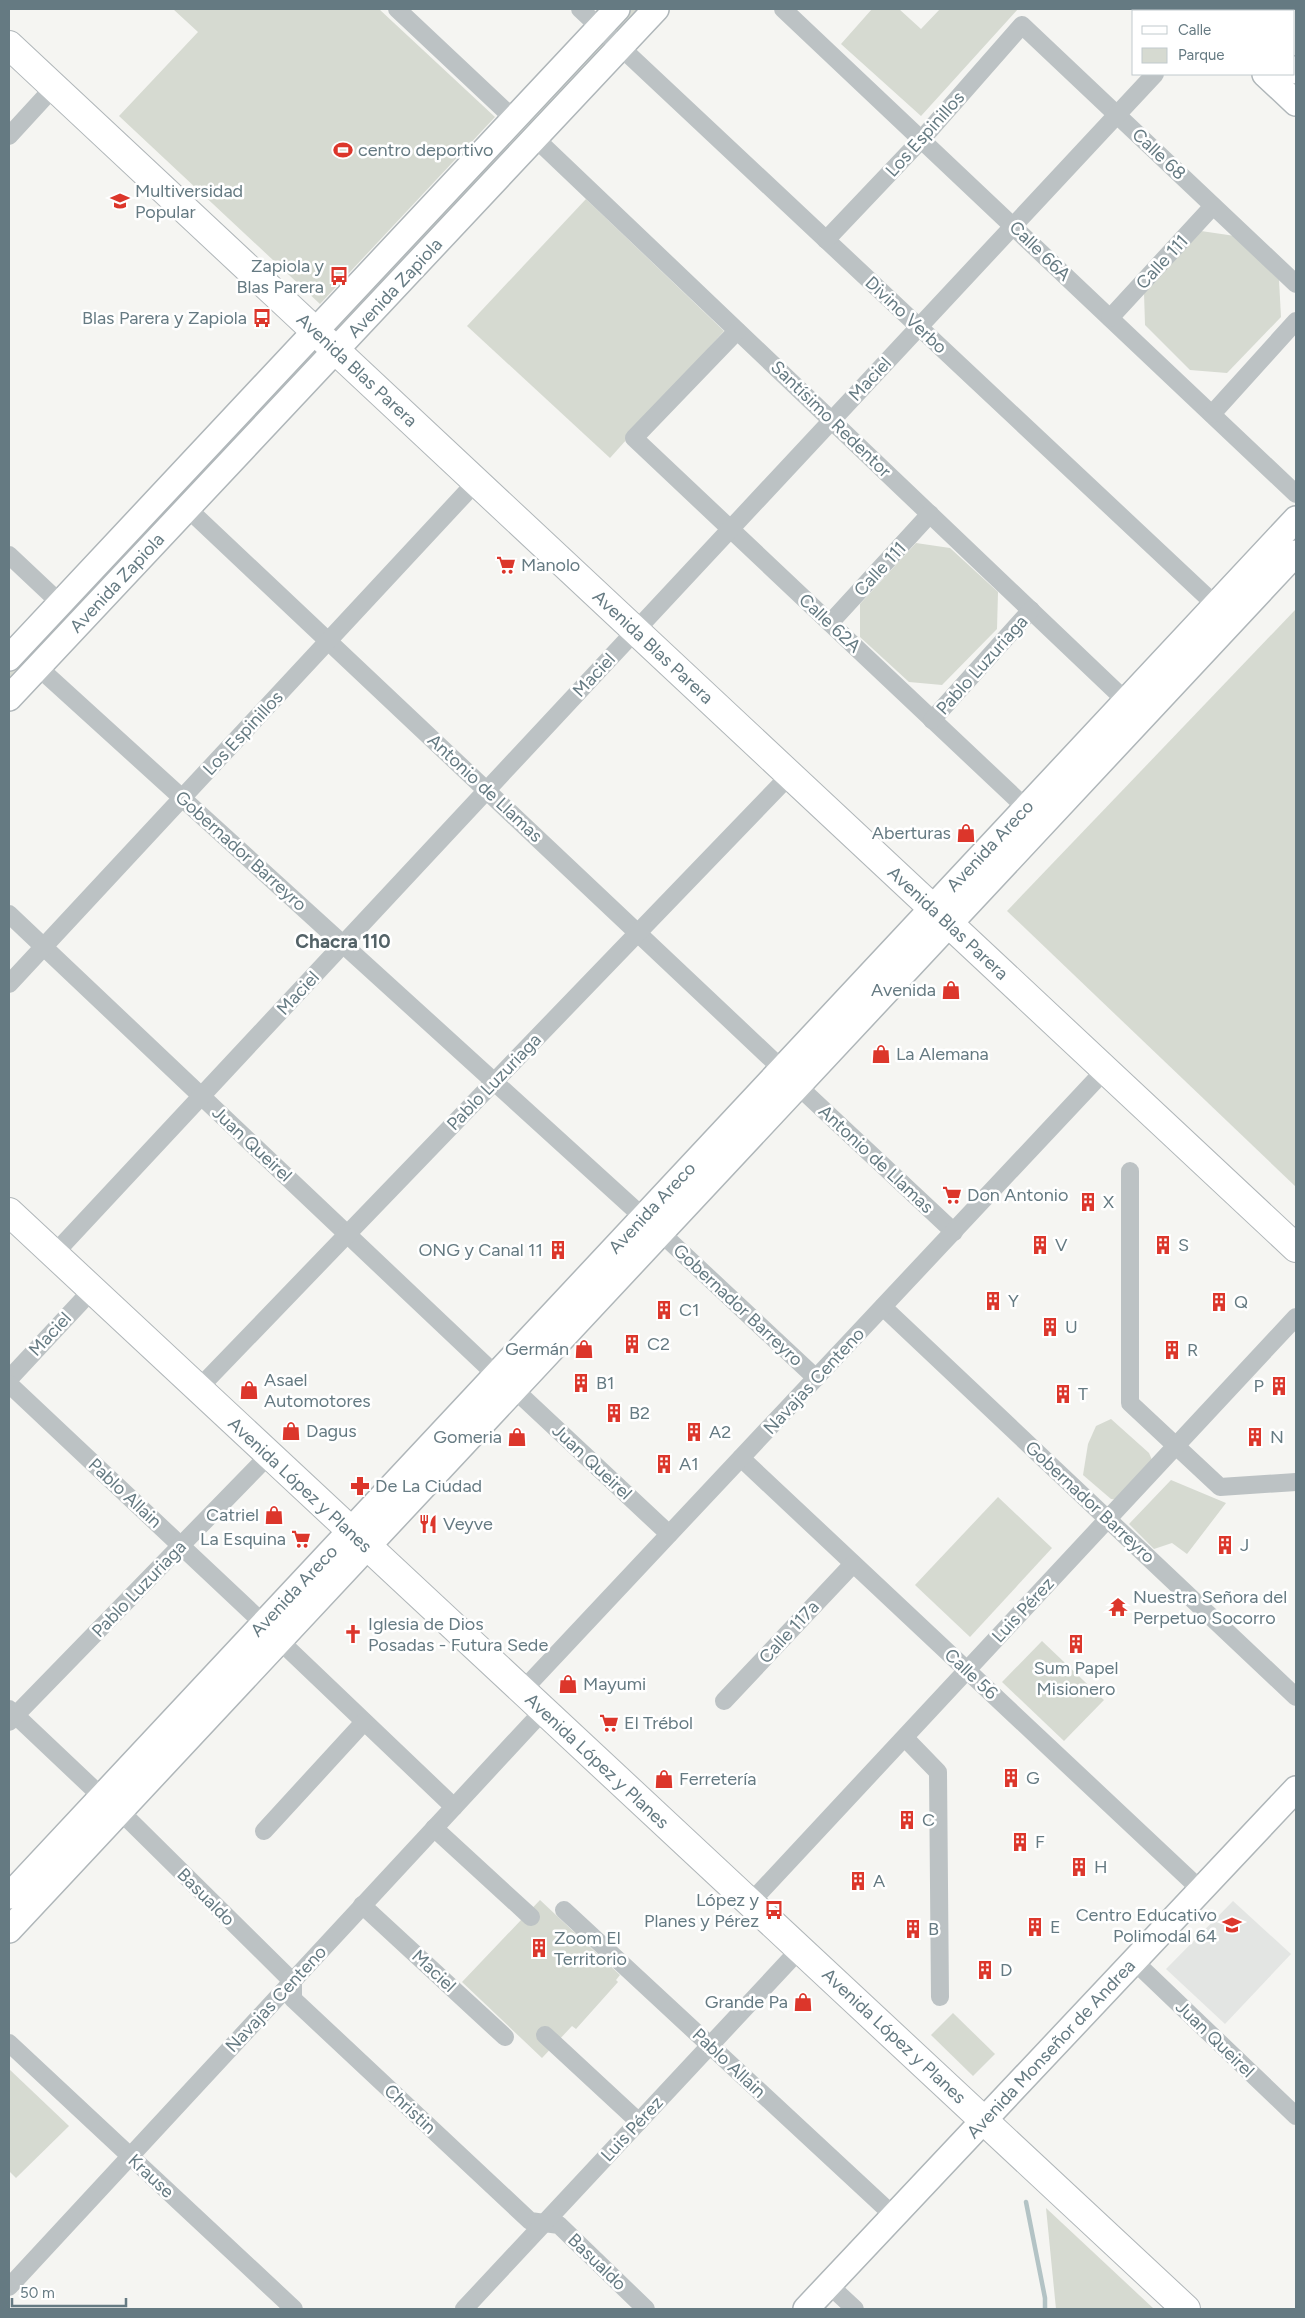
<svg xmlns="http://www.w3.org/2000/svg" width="1305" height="2318" font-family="Figtree,sans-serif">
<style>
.built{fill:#e3e5e3}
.green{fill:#d6dad1}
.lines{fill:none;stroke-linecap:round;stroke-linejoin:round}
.stream{stroke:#b3c3c5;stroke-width:4.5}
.secondary-casing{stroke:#afb6b9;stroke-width:28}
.primary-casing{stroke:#b0b6b9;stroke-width:30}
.minor{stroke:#bcc2c4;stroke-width:18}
.secondary{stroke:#fff;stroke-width:25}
.primary{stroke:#fff;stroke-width:28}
.labels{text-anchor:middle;stroke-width:5;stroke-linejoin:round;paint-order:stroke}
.street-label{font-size:18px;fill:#657a82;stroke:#fff}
.poi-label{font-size:18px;fill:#657a82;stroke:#fff;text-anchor:start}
.neighbourhood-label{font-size:19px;font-weight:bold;fill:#536267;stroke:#fff}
</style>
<rect width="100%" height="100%" fill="#f5f5f2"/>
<polygon class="built" points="1233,1901 1291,1954 1225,2024 1166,1969"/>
<g class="green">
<polygon points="173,9 379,9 495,117 320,304 119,116 198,32"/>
<polygon points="628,9 647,9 9,688 9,671"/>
<polygon points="872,9 899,9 921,29 940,9 1018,9 921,116 841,44"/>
<polygon points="586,199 724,331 610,458 467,326"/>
<polygon points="1201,231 1235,236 1279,280 1281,317 1227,373 1190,370 1145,325 1144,292"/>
<polygon points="916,543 950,548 998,592 997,629 942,685 909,682 860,637 860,604"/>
<polygon points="1296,609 1296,1187 1007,911"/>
<polygon points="1111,1419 1149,1453 1152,1460 1120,1500 1111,1499 1083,1475 1088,1444 1096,1426"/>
<polygon points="1171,1480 1226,1503 1187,1554 1172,1543 1154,1549 1129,1524"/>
<polygon points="998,1497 1052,1548 970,1637 915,1585"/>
<polygon points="1042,1641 1104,1700 1064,1741 1002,1682"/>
<polygon points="540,1900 620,1975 616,1980 618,1982 576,2029 572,2026 542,2058 462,1982"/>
<polygon points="953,2013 995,2054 973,2076 931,2035"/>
<polygon points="9,2069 69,2126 16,2178 9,2171"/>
<polygon points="1046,2208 1154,2309 1056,2309"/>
</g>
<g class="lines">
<polyline class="stream" points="1026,2202 1045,2298 1045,2309"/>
<g class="secondary-casing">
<g id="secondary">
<polyline points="1196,9 1199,11"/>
<polyline points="1230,9 1232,11"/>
<polyline points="1294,69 1296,71"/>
<polyline points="1265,74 1296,103"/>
<polyline points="9,658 617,9"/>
<polyline points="9,698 656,9"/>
<polyline points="9,1896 1296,519"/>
<polyline points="9,1930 1296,553"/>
<polyline points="806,2309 1296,1789"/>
</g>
</g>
<g class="primary-casing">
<g id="primary">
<polyline points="9,45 1296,1248"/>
<polyline points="9,1212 1186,2309"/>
</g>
</g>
<g class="minor">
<polyline points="397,9 514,119"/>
<polyline points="580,9 1223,612"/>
<polyline points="783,9 1296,494"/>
<polyline points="1213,11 1215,9"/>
<polyline points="9,136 54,87"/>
<polyline points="535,138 1126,701"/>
<polyline points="826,240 921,140 1022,25 1296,284"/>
<polyline points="1110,318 1213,206"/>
<polyline points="737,331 634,438 1026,808"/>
<polyline points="1212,414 1296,321"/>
<polyline points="187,508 782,1069"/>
<polyline points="9,555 60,603"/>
<polyline points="830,623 930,514"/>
<polyline points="38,667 643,1217"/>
<polyline points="932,720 1031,610"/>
<polyline points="9,914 496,1375"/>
<polyline points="9,984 476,482"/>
<polyline points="798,1086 954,1232"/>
<polyline points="1130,1171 1130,1403 1220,1487 1296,1482"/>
<polyline points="661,1233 816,1378"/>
<polyline points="54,1254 1155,74"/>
<polyline points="883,1307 1296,1697"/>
<polyline points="9,1379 92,1290"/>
<polyline points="9,1384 264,1624"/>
<polyline points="198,1389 790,775"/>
<polyline points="514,1389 669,1534"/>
<polyline points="741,1458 1201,1890"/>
<polyline points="280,1641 454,1807"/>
<polyline points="522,1691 1105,1070"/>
<polyline points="724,1701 853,1564"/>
<polyline points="9,1709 102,1797"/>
<polyline points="9,1722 269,1455"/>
<polyline points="905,1738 938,1772 940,1997"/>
<polyline points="120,1811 293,1982"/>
<polyline points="434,1828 531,1917"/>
<polyline points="264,1831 364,1722"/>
<polyline points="750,1903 1296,1317"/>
<polyline points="362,1905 505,2037"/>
<polyline points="564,1910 894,2216"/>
<polyline points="1134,1961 1296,2116"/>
<polyline points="293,1982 293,1999 530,2221 559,2225 646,2309"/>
<polyline points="545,2035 639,2122"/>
<polyline points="9,2043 294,2309"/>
<polyline points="829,2285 855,2309"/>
<polyline points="9,2287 543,1711"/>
<polyline points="464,2309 800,1949"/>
</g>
<use href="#secondary" class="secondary"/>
<use href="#primary" class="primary"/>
</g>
<defs>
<g id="stadium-bare" transform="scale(1.5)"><path d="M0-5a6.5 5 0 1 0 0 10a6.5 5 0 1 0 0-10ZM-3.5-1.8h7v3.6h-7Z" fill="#dc362b" stroke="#fff" stroke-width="2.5" paint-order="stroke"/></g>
<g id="university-bare" transform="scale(1.5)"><path d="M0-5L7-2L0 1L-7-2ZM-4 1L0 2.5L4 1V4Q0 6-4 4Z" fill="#dc362b" stroke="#fff" stroke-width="2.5" paint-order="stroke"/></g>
<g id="bus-bare" transform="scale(1.5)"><path d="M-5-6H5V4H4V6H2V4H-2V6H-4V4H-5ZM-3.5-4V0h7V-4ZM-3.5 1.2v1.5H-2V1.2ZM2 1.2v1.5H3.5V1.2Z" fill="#dc362b" stroke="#fff" stroke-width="2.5" paint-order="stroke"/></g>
<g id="supermarket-bare" transform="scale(1.5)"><path d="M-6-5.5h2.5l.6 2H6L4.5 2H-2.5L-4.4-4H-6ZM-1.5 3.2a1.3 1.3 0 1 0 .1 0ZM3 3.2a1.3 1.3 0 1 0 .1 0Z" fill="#dc362b" stroke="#fff" stroke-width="2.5" paint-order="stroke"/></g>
<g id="shop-bare" transform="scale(1.5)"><path d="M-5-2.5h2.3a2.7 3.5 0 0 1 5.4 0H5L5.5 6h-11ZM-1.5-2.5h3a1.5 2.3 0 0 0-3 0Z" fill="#dc362b" stroke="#fff" stroke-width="2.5" paint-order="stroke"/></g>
<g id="building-bare" transform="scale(1.5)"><path d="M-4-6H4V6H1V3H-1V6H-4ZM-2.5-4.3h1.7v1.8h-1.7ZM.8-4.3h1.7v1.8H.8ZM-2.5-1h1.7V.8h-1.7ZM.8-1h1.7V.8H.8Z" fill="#dc362b" stroke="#fff" stroke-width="2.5" paint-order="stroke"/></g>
<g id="pharmacy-bare" transform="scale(1.5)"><path d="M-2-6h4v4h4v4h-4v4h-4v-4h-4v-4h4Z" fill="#dc362b" stroke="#fff" stroke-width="2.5" paint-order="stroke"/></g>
<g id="restaurant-bare" transform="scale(1.5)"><path d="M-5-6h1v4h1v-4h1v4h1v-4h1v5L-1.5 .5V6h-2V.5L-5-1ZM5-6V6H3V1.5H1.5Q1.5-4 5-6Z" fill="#dc362b" stroke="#fff" stroke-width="2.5" paint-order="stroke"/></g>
<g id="temple-bare" transform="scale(1.5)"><path d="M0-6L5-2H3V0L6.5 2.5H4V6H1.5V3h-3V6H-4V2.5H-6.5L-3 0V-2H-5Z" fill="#dc362b" stroke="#fff" stroke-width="2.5" paint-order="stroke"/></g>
<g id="church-bare" transform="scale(1.5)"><path d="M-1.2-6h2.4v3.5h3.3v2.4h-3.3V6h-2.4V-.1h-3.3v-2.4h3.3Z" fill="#dc362b" stroke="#fff" stroke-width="2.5" paint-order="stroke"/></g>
<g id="school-bare" transform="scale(1.5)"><path d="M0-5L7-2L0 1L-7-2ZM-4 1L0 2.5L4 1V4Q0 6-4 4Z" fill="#dc362b" stroke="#fff" stroke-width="2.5" paint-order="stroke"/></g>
</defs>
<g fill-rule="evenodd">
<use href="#stadium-bare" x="343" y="150"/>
<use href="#university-bare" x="120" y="201"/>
<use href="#bus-bare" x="339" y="276"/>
<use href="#bus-bare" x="262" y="318"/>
<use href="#supermarket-bare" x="506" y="565"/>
<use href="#shop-bare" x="966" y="833"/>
<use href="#shop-bare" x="951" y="990"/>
<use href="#shop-bare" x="881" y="1054"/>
<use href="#supermarket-bare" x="952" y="1195"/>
<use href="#building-bare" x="1088" y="1202"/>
<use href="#building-bare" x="1040" y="1245"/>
<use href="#building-bare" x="1163" y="1245"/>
<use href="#building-bare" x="558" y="1250"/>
<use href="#building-bare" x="993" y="1301"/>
<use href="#building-bare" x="1219" y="1302"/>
<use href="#building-bare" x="664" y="1310"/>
<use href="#building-bare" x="1050" y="1327"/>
<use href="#building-bare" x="632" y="1344"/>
<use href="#shop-bare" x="584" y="1349"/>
<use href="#building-bare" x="1172" y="1350"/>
<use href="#building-bare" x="581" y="1383"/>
<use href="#building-bare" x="1279" y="1386"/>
<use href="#shop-bare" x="249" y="1390"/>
<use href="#building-bare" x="1063" y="1394"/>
<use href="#building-bare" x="614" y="1413"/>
<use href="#shop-bare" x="291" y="1431"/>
<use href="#building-bare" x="694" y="1432"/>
<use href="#shop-bare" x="517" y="1437"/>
<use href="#building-bare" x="1255" y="1437"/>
<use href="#building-bare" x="664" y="1464"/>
<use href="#pharmacy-bare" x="360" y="1486"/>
<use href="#shop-bare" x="274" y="1515"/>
<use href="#restaurant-bare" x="428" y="1524"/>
<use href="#supermarket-bare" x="301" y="1539"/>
<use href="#building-bare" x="1225" y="1545"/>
<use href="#temple-bare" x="1118" y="1607"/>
<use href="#church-bare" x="353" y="1634"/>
<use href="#building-bare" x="1076" y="1644"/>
<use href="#shop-bare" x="568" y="1684"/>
<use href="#supermarket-bare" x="609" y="1723"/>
<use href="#building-bare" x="1011" y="1778"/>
<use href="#shop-bare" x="664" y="1779"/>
<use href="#building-bare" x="907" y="1820"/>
<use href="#building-bare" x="1020" y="1842"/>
<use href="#building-bare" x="1079" y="1867"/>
<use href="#building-bare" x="858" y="1881"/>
<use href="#bus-bare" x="774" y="1910"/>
<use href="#school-bare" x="1232" y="1925"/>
<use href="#building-bare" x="1035" y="1927"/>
<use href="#building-bare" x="913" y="1929"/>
<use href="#building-bare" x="539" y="1948"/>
<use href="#building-bare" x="985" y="1970"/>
<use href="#shop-bare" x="803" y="2002"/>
</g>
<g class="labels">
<g class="street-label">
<text transform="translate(925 134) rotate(-48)" y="6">Los Espinillos</text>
<text transform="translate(1159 154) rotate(43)" y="6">Calle 68</text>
<text transform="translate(1040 251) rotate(44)" y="6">Calle 66A</text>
<text transform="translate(1162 262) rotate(-47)" y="6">Calle 111</text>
<text transform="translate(395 288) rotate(-47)" y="6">Avenida Zapiola</text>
<text transform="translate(906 315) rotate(43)" y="6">Divino Verbo</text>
<text transform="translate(357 370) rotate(43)" y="6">Avenida Blas Parera</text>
<text transform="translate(870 379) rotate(-47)" y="6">Maciel</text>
<text transform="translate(831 419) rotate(44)" y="6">Santísimo Redentor</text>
<text transform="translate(880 569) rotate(-47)" y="6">Calle 111</text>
<text transform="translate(117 583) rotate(-47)" y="6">Avenida Zapiola</text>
<text transform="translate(830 623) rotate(43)" y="6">Calle 62A</text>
<text transform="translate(653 647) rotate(43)" y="6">Avenida Blas Parera</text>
<text transform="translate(982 665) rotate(-48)" y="6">Pablo Luzuriaga</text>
<text transform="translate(594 675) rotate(-47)" y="6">Maciel</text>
<text transform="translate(243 733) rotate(-47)" y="6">Los Espinillos</text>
<text transform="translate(485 788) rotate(43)" y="6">Antonio de Llamas</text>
<text transform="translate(990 846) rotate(-47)" y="6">Avenida Areco</text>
<text transform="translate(241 851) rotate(42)" y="6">Gobernador Barreyro</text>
<text transform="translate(948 923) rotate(43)" y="6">Avenida Blas Parera</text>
<text transform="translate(298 993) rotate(-47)" y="6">Maciel</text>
<text transform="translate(494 1082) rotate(-46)" y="6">Pablo Luzuriaga</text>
<text transform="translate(252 1144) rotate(43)" y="6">Juan Queirel</text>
<text transform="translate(876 1159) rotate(43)" y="6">Antonio de Llamas</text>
<text transform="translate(652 1208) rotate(-47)" y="6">Avenida Areco</text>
<text transform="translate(738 1305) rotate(43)" y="6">Gobernador Barreyro</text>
<text transform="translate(50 1334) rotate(-47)" y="6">Maciel</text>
<text transform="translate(814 1381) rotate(-47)" y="6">Navajas Centeno</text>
<text transform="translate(592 1462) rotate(43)" y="6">Juan Queirel</text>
<text transform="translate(300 1485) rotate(43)" y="6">Avenida López y Planes</text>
<text transform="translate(125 1493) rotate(43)" y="6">Pablo Allain</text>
<text transform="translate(1090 1502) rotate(43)" y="6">Gobernador Barreyro</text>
<text transform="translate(139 1589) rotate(-46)" y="6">Pablo Luzuriaga</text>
<text transform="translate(294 1591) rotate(-47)" y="6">Avenida Areco</text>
<text transform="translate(1023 1610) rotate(-47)" y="6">Luis Pérez</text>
<text transform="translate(789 1632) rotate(-47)" y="6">Calle 117a</text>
<text transform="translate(971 1674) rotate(43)" y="6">Calle 56</text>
<text transform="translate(597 1761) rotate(43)" y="6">Avenida López y Planes</text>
<text transform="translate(206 1897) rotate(45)" y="6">Basualdo</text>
<text transform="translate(434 1971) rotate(43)" y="6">Maciel</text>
<text transform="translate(276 1999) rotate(-47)" y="6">Navajas Centeno</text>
<text transform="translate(894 2036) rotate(43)" y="6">Avenida López y Planes</text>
<text transform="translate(1215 2039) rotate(44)" y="6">Juan Queirel</text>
<text transform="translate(1051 2049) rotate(-47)" y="6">Avenida Monseñor de Andrea</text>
<text transform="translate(729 2063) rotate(43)" y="6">Pablo Allain</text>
<text transform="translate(410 2109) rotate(43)" y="6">Christin</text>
<text transform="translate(632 2129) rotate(-47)" y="6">Luis Pérez</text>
<text transform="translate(151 2176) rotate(43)" y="6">Krause</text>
<text transform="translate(597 2262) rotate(44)" y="6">Basualdo</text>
</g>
<g class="poi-label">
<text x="358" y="156">centro deportivo</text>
<text x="135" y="197">Multiversidad<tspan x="135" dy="21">Popular</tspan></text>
<text x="324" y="272" text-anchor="end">Zapiola y<tspan x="324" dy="21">Blas Parera</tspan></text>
<text x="247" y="324" text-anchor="end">Blas Parera y Zapiola</text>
<text x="521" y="571">Manolo</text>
<text x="951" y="839" text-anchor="end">Aberturas</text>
<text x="936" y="996" text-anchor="end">Avenida</text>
<text x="896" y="1060">La Alemana</text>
<text x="967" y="1201">Don Antonio</text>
<text x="1103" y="1208">X</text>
<text x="1055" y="1251">V</text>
<text x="1178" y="1251">S</text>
<text x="543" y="1256" text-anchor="end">ONG y Canal 11</text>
<text x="1008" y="1307">Y</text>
<text x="1234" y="1308">Q</text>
<text x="679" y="1316">C1</text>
<text x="1065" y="1333">U</text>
<text x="647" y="1350">C2</text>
<text x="569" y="1355" text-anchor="end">Germán</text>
<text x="1187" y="1356">R</text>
<text x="264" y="1386">Asael<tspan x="264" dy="21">Automotores</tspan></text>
<text x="596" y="1389">B1</text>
<text x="1264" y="1392" text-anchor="end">P</text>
<text x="1078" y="1400">T</text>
<text x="629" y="1419">B2</text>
<text x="306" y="1437">Dagus</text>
<text x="709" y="1438">A2</text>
<text x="502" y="1443" text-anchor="end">Gomeria</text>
<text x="1270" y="1443">N</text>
<text x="679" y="1470">A1</text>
<text x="375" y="1492">De La Ciudad</text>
<text x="259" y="1521" text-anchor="end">Catriel</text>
<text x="443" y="1530">Veyve</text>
<text x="286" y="1545" text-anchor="end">La Esquina</text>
<text x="1240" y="1551">J</text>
<text x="1133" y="1603">Nuestra Señora del<tspan x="1133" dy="21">Perpetuo Socorro</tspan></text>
<text x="368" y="1630">Iglesia de Dios<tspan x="368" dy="21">Posadas - Futura Sede</tspan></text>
<text x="1076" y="1674" text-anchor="middle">Sum Papel<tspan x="1076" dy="21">Misionero</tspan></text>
<text x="583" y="1690">Mayumi</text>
<text x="624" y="1729">El Trébol</text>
<text x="1026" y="1784">G</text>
<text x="679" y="1785">Ferretería</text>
<text x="922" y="1826">C</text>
<text x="1035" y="1848">F</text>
<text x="1094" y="1873">H</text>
<text x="873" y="1887">A</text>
<text x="759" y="1906" text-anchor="end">López y<tspan x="759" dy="21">Planes y Pérez</tspan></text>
<text x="1217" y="1921" text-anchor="end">Centro Educativo<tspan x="1217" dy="21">Polimodal 64</tspan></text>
<text x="1050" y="1933">E</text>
<text x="928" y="1935">B</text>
<text x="554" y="1944">Zoom El<tspan x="554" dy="21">Territorio</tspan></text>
<text x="1000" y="1976">D</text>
<text x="788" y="2008" text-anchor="end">Grande Pa</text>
</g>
<g class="neighbourhood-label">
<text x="343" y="948">Chacra 110</text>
</g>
</g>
<rect width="1305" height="2318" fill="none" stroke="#657a82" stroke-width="20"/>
<rect x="1132" y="10" width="162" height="65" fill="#ffffff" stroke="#c1cacd"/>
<rect x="1142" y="26" width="25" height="8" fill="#ffffff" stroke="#c1cacd"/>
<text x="1178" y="35" font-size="15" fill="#657a82">Calle</text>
<rect x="1142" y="48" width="25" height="15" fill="#d6dad1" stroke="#c1cacd"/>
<text x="1178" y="60" font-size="15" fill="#657a82">Parque</text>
<path d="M12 2298v8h114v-8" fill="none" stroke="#657a82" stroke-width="2.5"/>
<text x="20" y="2298" font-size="15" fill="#657a82" stroke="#ffffff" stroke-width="4" paint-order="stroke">50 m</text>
</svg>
